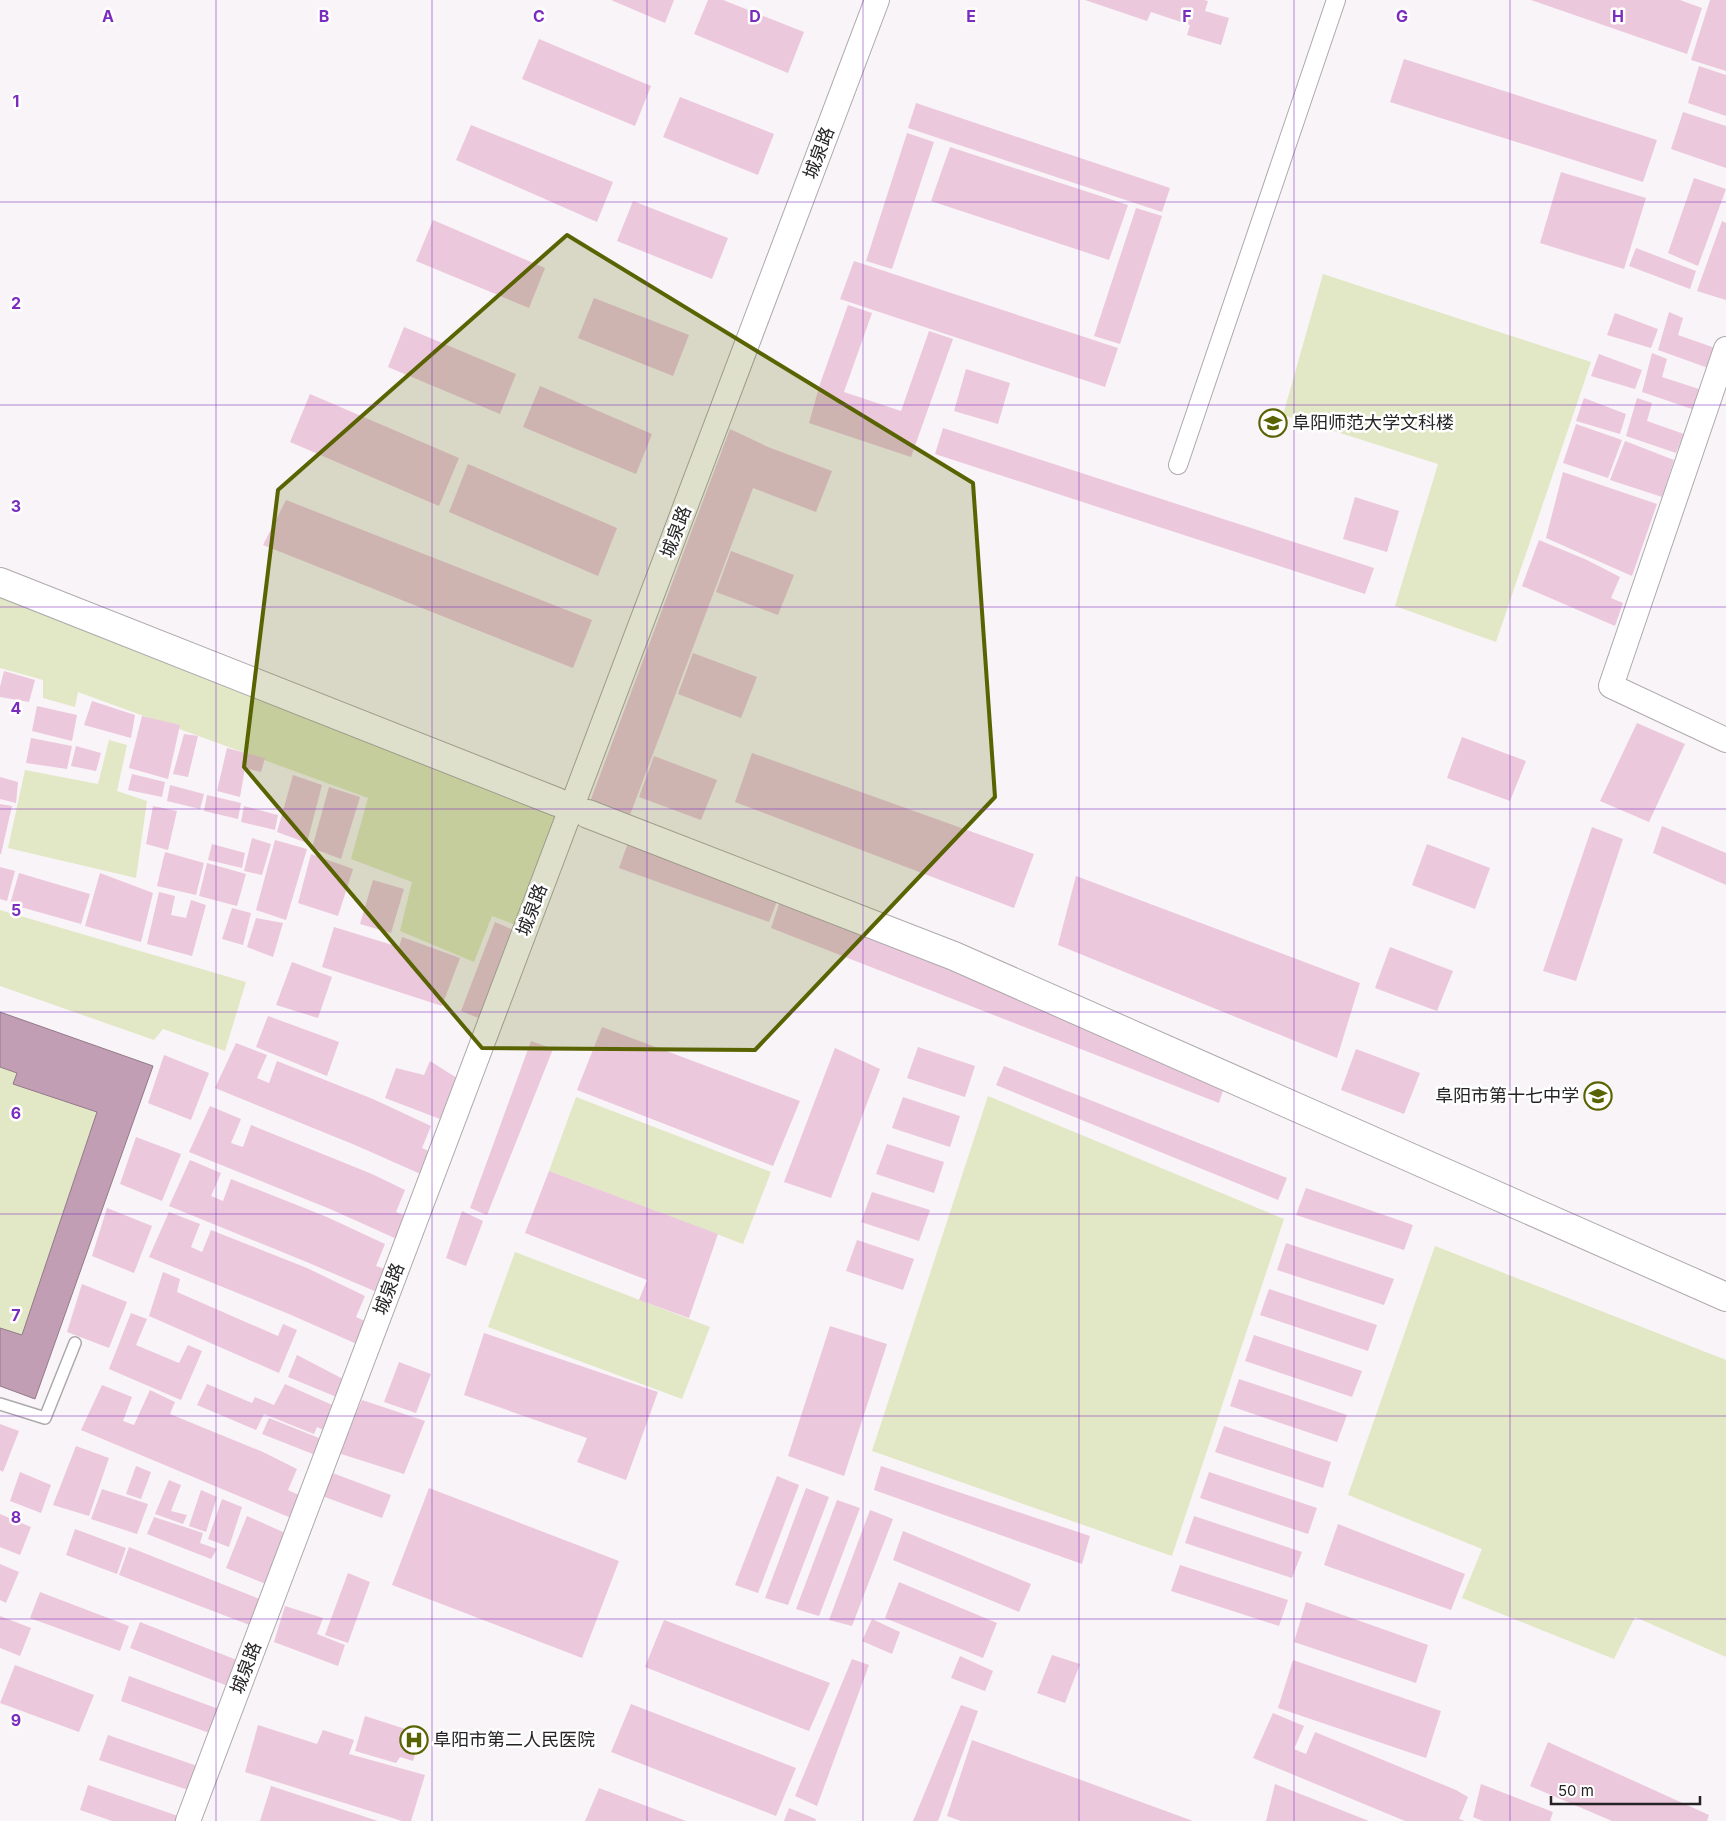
<svg xmlns="http://www.w3.org/2000/svg" width="1726" height="1821" font-family="Inter,'Noto Sans SC',sans-serif">
<style>
.green{fill:#e2e8c5}
.water{fill:#c19eb3;stroke:#927988}
.building{fill:#ecc8dd}
.lines{fill:none;stroke-linecap:round;stroke-linejoin:round}
.service-casing{stroke:#aea9ac;stroke-width:14}
.pedestrian-casing{stroke:#aea9ac;stroke-width:20}
.minor-casing{stroke:#aea9ac;stroke-width:26}
.secondary-casing{stroke:#aea9ac;stroke-width:30}
.service{stroke:#fff;stroke-width:11}
.pedestrian{stroke:#fff;stroke-width:18}
.minor{stroke:#fff;stroke-width:24}
.secondary{stroke:#fff;stroke-width:28}
.marked{fill:#5a6302;fill-opacity:0.2;stroke:#5a6302;stroke-width:4;stroke-linejoin:round}
.grid{fill:none;stroke:#7b2cbf;stroke-width:1;stroke-opacity:0.55}
.labels{text-anchor:middle;stroke-width:5;stroke-linejoin:round;paint-order:stroke}
.street-label{font-size:18px;fill:#252324;stroke:#fff}
.poi-label{font-size:18px;fill:#252324;stroke:#fff;text-anchor:start}
.grid-label{font-size:16px;text-anchor:middle;font-weight:bold;fill:#7b2cbf;stroke:#fff;stroke-width:5;stroke-linejoin:round;paint-order:stroke}
</style>
<rect width="100%" height="100%" fill="#f9f4f7"/>
<g class="green">
<polygon points="1323,274 1591,362 1496,642 1395,606 1438,464 1283,415"/>
<polygon points="0,592 560,814 521,927 492,916 474,962 400,931 412,882 351,859 368,798 78,692 75,707 43,698 43,680 0,668"/>
<polygon points="109,740 127,745 117,791 147,801 136,878 8,848 25,770 98,784"/>
<polygon points="0,910 246,982 225,1051 163,1029 154,1040 0,986"/>
<polygon points="0,1067 17,1073 14,1084 97,1112 22,1335 0,1328"/>
<polygon points="988,1096 1284,1219 1172,1556 872,1451"/>
<polygon points="576,1097 771,1172 743,1244 549,1171"/>
<polygon points="1435,1246 1726,1360 1726,1657 1635,1617 1614,1659 1462,1598 1482,1549 1348,1495"/>
<polygon points="515,1252 710,1327 682,1399 488,1327"/>
</g>
<polygon class="water" points="0,1012 153,1066 35,1399 0,1386 0,1328 22,1335 97,1112 13,1084 17,1073 0,1067"/>
<g class="building">
<polygon points="611,0 674,0 665,23"/>
<polygon points="708,0 723,0 804,32 788,73 694,34"/>
<polygon points="1085,0 1204,0 1208,1 1205,11 1229,18 1221,45 1187,35 1190,25 1151,12 1147,21"/>
<polygon points="1531,0 1680,0 1702,8 1687,54"/>
<polygon points="1710,0 1726,0 1726,71 1691,60"/>
<polygon points="539,39 651,86 635,126 522,79"/>
<polygon points="1404,59 1657,140 1643,182 1390,102"/>
<polygon points="1699,66 1726,75 1726,116 1688,103"/>
<polygon points="680,97 774,134 758,175 663,137"/>
<polygon points="916,103 1170,188 1162,212 908,128"/>
<polygon points="1683,112 1726,126 1726,168 1671,149"/>
<polygon points="471,125 613,182 597,222 456,160"/>
<polygon points="907,133 934,142 892,269 866,261"/>
<polygon points="950,147 1128,205 1109,260 931,201"/>
<polygon points="1561,172 1646,198 1624,269 1540,243"/>
<polygon points="1694,178 1726,189 1698,266 1668,253"/>
<polygon points="633,201 728,238 712,279 617,241"/>
<polygon points="1136,208 1162,216 1120,344 1094,336"/>
<polygon points="433,220 545,268 529,308 416,261"/>
<polygon points="1722,221 1726,223 1726,300 1697,291"/>
<polygon points="1636,248 1696,271 1690,289 1629,266"/>
<polygon points="854,261 1118,348 1105,387 840,299"/>
<polygon points="594,298 689,335 673,376 578,338"/>
<polygon points="848,305 872,313 844,392 901,411 929,331 953,339 911,457 809,423 820,384"/>
<polygon points="1669,312 1683,318 1678,335 1715,348 1708,368 1658,350"/>
<polygon points="1615,313 1658,329 1651,348 1607,335"/>
<polygon points="404,327 516,374 500,414 388,367"/>
<polygon points="1652,353 1667,359 1662,377 1699,389 1692,409 1642,392"/>
<polygon points="1599,354 1642,370 1635,389 1591,376"/>
<polygon points="966,369 1010,383 998,424 954,411"/>
<polygon points="540,386 652,434 636,474 523,427"/>
<polygon points="310,394 459,458 439,506 290,442"/>
<polygon points="1584,398 1626,414 1620,434 1576,421"/>
<polygon points="1637,398 1652,403 1647,421 1684,434 1676,453 1626,436"/>
<polygon points="1576,424 1622,440 1608,478 1563,463"/>
<polygon points="943,428 1374,568 1365,594 935,454"/>
<polygon points="730,429 768,447 832,471 816,512 753,488 627,823 588,807"/>
<polygon points="1625,441 1674,460 1662,497 1610,480"/>
<polygon points="468,464 617,528 598,576 449,512"/>
<polygon points="1563,472 1657,504 1632,576 1546,538"/>
<polygon points="1355,497 1399,511 1387,552 1343,539"/>
<polygon points="286,500 592,620 573,668 263,545"/>
<polygon points="1539,540 1587,560 1620,577 1611,598 1623,603 1615,626 1522,586"/>
<polygon points="731,551 794,575 778,615 716,592"/>
<polygon points="693,653 757,677 741,718 678,694"/>
<polygon points="4,671 35,680 29,702 0,697 0,687"/>
<polygon points="92,701 135,715 131,738 84,725"/>
<polygon points="37,706 77,715 72,741 32,731"/>
<polygon points="142,716 180,725 168,779 129,768"/>
<polygon points="1637,723 1685,744 1649,822 1600,801"/>
<polygon points="184,734 198,736 188,777 173,774"/>
<polygon points="1462,737 1526,761 1510,801 1447,778"/>
<polygon points="31,738 72,746 67,769 26,763"/>
<polygon points="76,746 101,753 96,771 71,766"/>
<polygon points="227,748 265,758 261,772 245,768 240,797 217,791"/>
<polygon points="752,753 1034,854 1014,908 735,802"/>
<polygon points="654,756 717,780 701,820 639,797"/>
<polygon points="132,774 165,782 162,797 128,790"/>
<polygon points="293,775 322,785 307,843 277,832"/>
<polygon points="0,777 18,782 16,803 0,799"/>
<polygon points="170,785 204,794 200,809 167,801"/>
<polygon points="329,787 360,797 341,859 312,848"/>
<polygon points="207,795 241,803 238,819 204,811"/>
<polygon points="0,804 12,806 1,854 0,854"/>
<polygon points="153,806 177,811 168,850 146,844"/>
<polygon points="244,806 278,815 275,830 241,822"/>
<polygon points="1662,826 1726,853 1726,885 1653,853"/>
<polygon points="1592,827 1623,839 1576,981 1543,971"/>
<polygon points="252,838 271,844 262,875 244,871"/>
<polygon points="275,840 307,849 286,920 256,910"/>
<polygon points="629,840 779,896 769,922 619,868"/>
<polygon points="212,844 245,853 242,868 208,860"/>
<polygon points="1427,844 1490,868 1475,909 1412,885"/>
<polygon points="165,852 204,863 196,895 157,886"/>
<polygon points="311,854 353,869 338,916 298,903"/>
<polygon points="207,863 246,874 237,906 199,896"/>
<polygon points="0,867 15,871 7,901 0,899"/>
<polygon points="19,873 90,894 81,924 10,904"/>
<polygon points="100,873 153,893 141,942 85,926"/>
<polygon points="1076,876 1360,983 1337,1058 1058,945"/>
<polygon points="373,880 404,889 391,933 360,924"/>
<polygon points="159,892 175,896 171,915 186,918 191,900 206,905 192,956 147,944"/>
<polygon points="780,901 1226,1081 1219,1103 771,928"/>
<polygon points="232,908 251,913 243,945 222,939"/>
<polygon points="256,918 283,923 273,957 247,947"/>
<polygon points="495,922 520,933 486,1021 461,1011"/>
<polygon points="334,927 399,947 402,937 460,958 442,1006 322,967"/>
<polygon points="1390,947 1453,971 1437,1011 1375,988"/>
<polygon points="292,962 332,977 318,1018 276,1005"/>
<polygon points="268,1016 339,1042 327,1076 256,1047"/>
<polygon points="602,1027 800,1101 773,1166 577,1090"/>
<polygon points="531,1041 553,1049 487,1215 470,1208"/>
<polygon points="236,1043 267,1055 257,1078 269,1083 277,1061 373,1099 431,1126 422,1148 433,1153 425,1176 355,1145 215,1088"/>
<polygon points="918,1047 975,1066 965,1097 907,1078"/>
<polygon points="835,1048 880,1069 831,1198 784,1182"/>
<polygon points="1356,1049 1420,1073 1404,1114 1341,1090"/>
<polygon points="164,1055 209,1073 191,1120 148,1103"/>
<polygon points="430,1061 457,1078 440,1119 385,1098 396,1068 424,1075"/>
<polygon points="1004,1066 1287,1178 1278,1200 996,1085"/>
<polygon points="903,1097 960,1116 950,1147 892,1128"/>
<polygon points="210,1106 241,1119 231,1143 243,1147 251,1125 372,1174 405,1190 396,1212 408,1217 399,1240 330,1209 189,1152"/>
<polygon points="136,1137 181,1154 162,1201 120,1184"/>
<polygon points="887,1144 944,1162 934,1193 876,1174"/>
<polygon points="190,1160 221,1173 211,1196 223,1201 231,1179 327,1217 385,1244 376,1266 388,1270 379,1293 309,1263 169,1206"/>
<polygon points="549,1171 718,1234 689,1318 639,1300 647,1280 525,1233"/>
<polygon points="1306,1188 1413,1225 1404,1250 1296,1215"/>
<polygon points="872,1192 930,1210 919,1241 861,1222"/>
<polygon points="107,1208 152,1226 134,1273 92,1256"/>
<polygon points="462,1211 483,1221 466,1266 446,1258"/>
<polygon points="169,1212 200,1224 191,1247 202,1252 211,1230 307,1268 365,1296 356,1317 367,1322 359,1345 289,1314 149,1257"/>
<polygon points="857,1240 914,1259 903,1290 846,1271"/>
<polygon points="1286,1243 1394,1279 1384,1305 1277,1270"/>
<polygon points="163,1272 180,1279 177,1292 278,1336 283,1324 297,1330 279,1373 149,1316"/>
<polygon points="82,1284 127,1302 109,1348 67,1332"/>
<polygon points="1269,1289 1377,1325 1368,1351 1260,1315"/>
<polygon points="131,1313 147,1319 136,1345 179,1363 188,1345 202,1351 181,1400 109,1369"/>
<polygon points="830,1326 887,1344 844,1476 788,1456"/>
<polygon points="484,1333 658,1392 626,1480 577,1462 587,1438 464,1395"/>
<polygon points="1254,1335 1362,1371 1352,1397 1245,1361"/>
<polygon points="297,1355 347,1381 339,1398 288,1377"/>
<polygon points="399,1362 431,1374 416,1413 384,1402"/>
<polygon points="1239,1379 1347,1415 1337,1442 1230,1406"/>
<polygon points="207,1384 252,1403 255,1397 274,1405 285,1384 339,1408 330,1433 317,1427 314,1434 264,1414 256,1430 197,1405"/>
<polygon points="102,1385 132,1397 123,1421 134,1425 150,1390 175,1402 170,1414 263,1452 297,1469 288,1490 299,1495 291,1518 81,1430"/>
<polygon points="362,1400 425,1421 404,1474 338,1453"/>
<polygon points="269,1418 329,1442 323,1458 262,1434"/>
<polygon points="0,1424 19,1431 3,1472 0,1470"/>
<polygon points="1224,1426 1331,1462 1323,1488 1215,1452"/>
<polygon points="76,1446 109,1458 89,1516 53,1505"/>
<polygon points="136,1466 151,1472 141,1499 126,1494"/>
<polygon points="881,1466 1090,1536 1082,1564 874,1490"/>
<polygon points="20,1472 51,1485 41,1513 10,1501"/>
<polygon points="330,1472 391,1495 382,1518 322,1496"/>
<polygon points="1209,1472 1317,1508 1308,1534 1200,1498"/>
<polygon points="777,1476 799,1485 758,1593 735,1585"/>
<polygon points="169,1480 181,1485 171,1511 187,1515 183,1524 155,1514"/>
<polygon points="429,1488 619,1561 582,1658 392,1585"/>
<polygon points="806,1488 829,1497 788,1605 765,1598"/>
<polygon points="102,1489 148,1504 137,1534 91,1519"/>
<polygon points="201,1490 217,1497 206,1532 189,1526"/>
<polygon points="222,1499 242,1507 229,1547 208,1539"/>
<polygon points="837,1500 860,1508 819,1616 796,1609"/>
<polygon points="870,1510 893,1519 852,1626 829,1620"/>
<polygon points="0,1514 31,1527 20,1555 0,1547"/>
<polygon points="247,1516 292,1536 271,1586 226,1568"/>
<polygon points="1194,1516 1302,1552 1292,1578 1185,1543"/>
<polygon points="154,1517 203,1533 200,1543 217,1549 211,1559 147,1534"/>
<polygon points="1338,1524 1465,1574 1451,1610 1324,1565"/>
<polygon points="75,1529 126,1548 117,1574 66,1555"/>
<polygon points="903,1531 1031,1584 1019,1612 893,1560"/>
<polygon points="129,1547 262,1600 252,1626 119,1575"/>
<polygon points="0,1564 19,1572 6,1603 0,1600"/>
<polygon points="1180,1565 1288,1600 1279,1626 1171,1591"/>
<polygon points="348,1573 370,1582 348,1643 325,1635"/>
<polygon points="899,1582 997,1623 983,1658 885,1618"/>
<polygon points="40,1592 129,1626 120,1651 30,1618"/>
<polygon points="1306,1602 1428,1645 1416,1683 1294,1642"/>
<polygon points="285,1606 323,1618 317,1634 345,1645 338,1666 274,1642"/>
<polygon points="0,1616 31,1628 20,1656 0,1648"/>
<polygon points="872,1619 900,1632 892,1654 862,1641"/>
<polygon points="664,1620 830,1683 809,1731 645,1667"/>
<polygon points="140,1622 242,1662 233,1688 130,1648"/>
<polygon points="1052,1655 1080,1664 1065,1703 1037,1693"/>
<polygon points="960,1656 993,1671 985,1691 951,1678"/>
<polygon points="852,1659 869,1665 817,1806 795,1796"/>
<polygon points="1293,1660 1441,1711 1426,1758 1278,1708"/>
<polygon points="15,1665 94,1695 79,1732 0,1703"/>
<polygon points="129,1676 224,1711 215,1735 121,1701"/>
<polygon points="631,1704 796,1768 776,1816 611,1752"/>
<polygon points="961,1705 978,1711 938,1821 913,1821"/>
<polygon points="1273,1713 1304,1726 1294,1749 1306,1754 1315,1732 1456,1790 1468,1797 1459,1819 1465,1821 1405,1821 1253,1758"/>
<polygon points="365,1716 421,1734 413,1761 400,1757 396,1763 355,1751"/>
<polygon points="258,1725 317,1744 323,1730 354,1740 349,1754 425,1775 411,1821 402,1821 245,1772"/>
<polygon points="108,1735 203,1768 194,1792 99,1760"/>
<polygon points="972,1740 1193,1821 961,1821 947,1816"/>
<polygon points="1548,1742 1709,1815 1707,1821 1612,1821 1530,1786"/>
<polygon points="1275,1784 1369,1821 1266,1821"/>
<polygon points="1481,1784 1553,1812 1550,1821 1483,1821 1473,1817"/>
<polygon points="88,1785 184,1818 183,1821 112,1821 80,1810"/>
<polygon points="271,1786 378,1821 260,1821"/>
<polygon points="599,1788 686,1821 585,1821"/>
<polygon points="789,1808 816,1819 815,1821 784,1821"/>
</g>
<g class="lines">
<g class="service-casing">
<polyline id="service" points="0,1404 45,1418 75,1343"/>
</g>
<g class="pedestrian-casing">
<polyline id="pedestrian" points="1178,465 1336,0"/>
</g>
<g class="minor-casing">
<g id="minor">
<polyline points="1726,349 1611,686 1726,740"/>
<polyline points="188,1821 877,0"/>
</g>
</g>
<g class="secondary-casing">
<g id="secondary">
<polyline points="0,582 557,802"/>
<polyline points="588,814 954,956 1726,1297"/>
</g>
</g>
<use href="#service" class="service"/>
<use href="#pedestrian" class="pedestrian"/>
<use href="#minor" class="minor"/>
<use href="#secondary" class="secondary"/>
</g>
<path class="marked" d="M567 235 973 483 995 797 755 1050 482 1048 244 767 278 490Z"/>
<path class="grid" d="M216 0V1821M432 0V1821M647 0V1821M863 0V1821M1079 0V1821M1294 0V1821M1510 0V1821M0 202H1726M0 405H1726M0 607H1726M0 809H1726M0 1012H1726M0 1214H1726M0 1416H1726M0 1619H1726"/>
<defs>
<g id="university-ring" transform="scale(1.4375)"><circle r="9.5" fill="#fff" stroke="#5a6302" stroke-width="1.5"/><path d="M0-5L7-2L0 1L-7-2ZM-4 1L0 2.5L4 1V4Q0 6-4 4Z" fill="#5a6302"/></g>
<g id="school-ring" transform="scale(1.4375)"><circle r="9.5" fill="#fff" stroke="#5a6302" stroke-width="1.5"/><path d="M0-5L7-2L0 1L-7-2ZM-4 1L0 2.5L4 1V4Q0 6-4 4Z" fill="#5a6302"/></g>
<g id="hospital-ring" transform="scale(1.4375)"><circle r="9.5" fill="#fff" stroke="#5a6302" stroke-width="1.5"/><path d="M-5-5h3v3.5h4V-5h3V5h-3V1.5h-4V5h-3Z" fill="#5a6302"/></g>
</defs>
<g fill-rule="evenodd">
<use href="#university-ring" x="1273" y="423"/>
<use href="#school-ring" x="1598" y="1096"/>
<use href="#hospital-ring" x="414" y="1740"/>
</g>
<g class="labels">
<g class="street-label">
<text transform="translate(819 153) rotate(-69)" y="6">城泉路</text>
<text transform="translate(676 532) rotate(-69)" y="6">城泉路</text>
<text transform="translate(532 910) rotate(-69)" y="6">城泉路</text>
<text transform="translate(389 1289) rotate(-69)" y="6">城泉路</text>
<text transform="translate(246 1668) rotate(-69)" y="6">城泉路</text>
</g>
<g class="poi-label">
<text x="1292" y="429">阜阳师范大学文科楼</text>
<text x="1579" y="1102" text-anchor="end">阜阳市第十七中学</text>
<text x="433" y="1746">阜阳市第二人民医院</text>
</g>
</g>
<g class="grid-label">
<text x="108" y="22">A</text>
<text x="324" y="22">B</text>
<text x="539" y="22">C</text>
<text x="755" y="22">D</text>
<text x="971" y="22">E</text>
<text x="1187" y="22">F</text>
<text x="1402" y="22">G</text>
<text x="1618" y="22">H</text>
<text x="16" y="107">1</text>
<text x="16" y="309">2</text>
<text x="16" y="512">3</text>
<text x="16" y="714">4</text>
<text x="16" y="916">5</text>
<text x="16" y="1119">6</text>
<text x="16" y="1321">7</text>
<text x="16" y="1523">8</text>
<text x="16" y="1726">9</text>
</g>
<path d="M1551 1796v8h149v-8" fill="none" stroke="#252324" stroke-width="2.5"/>
<text x="1558" y="1796" font-size="15" fill="#252324" stroke="#ffffff" stroke-width="4" paint-order="stroke">50 m</text>
</svg>
